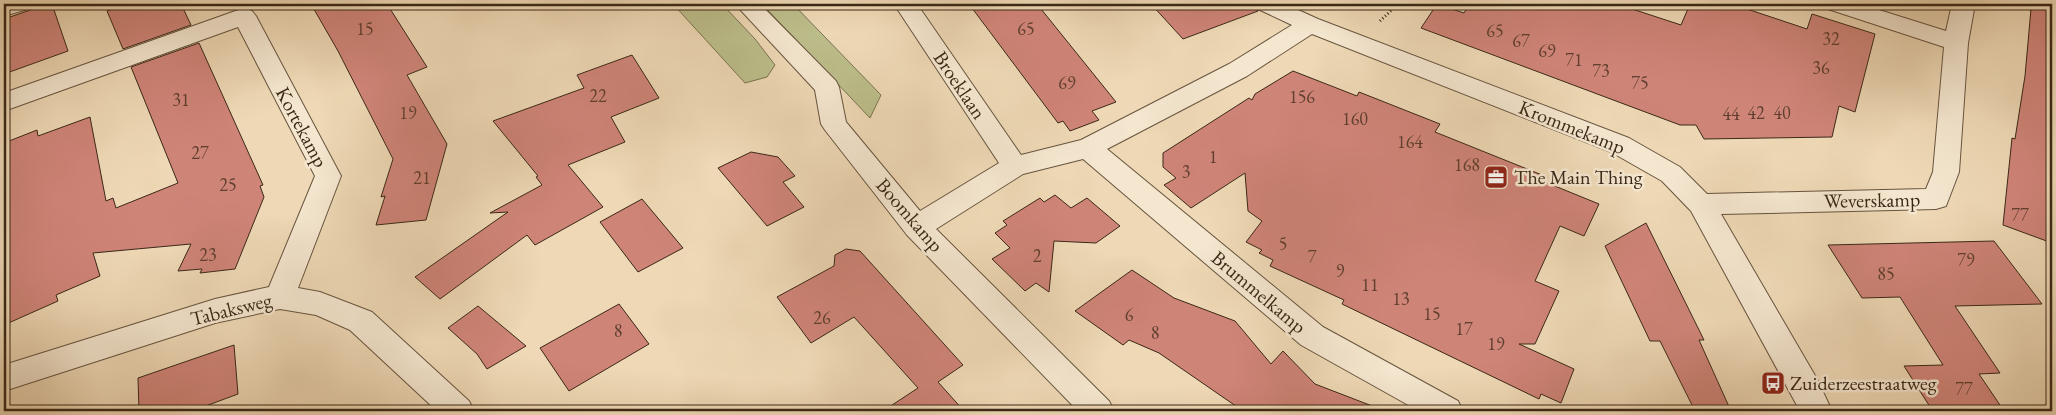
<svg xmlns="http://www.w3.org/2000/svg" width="2056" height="415" font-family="'EB Garamond',serif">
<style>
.green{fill:#bcbe8b;stroke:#7b7351}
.building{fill:#cf8478;stroke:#3a2817}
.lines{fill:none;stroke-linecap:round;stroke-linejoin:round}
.minor-casing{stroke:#67543e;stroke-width:2}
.path{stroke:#3a2817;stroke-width:3;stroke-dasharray:1 2.5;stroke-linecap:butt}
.minor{fill:#f4e6cf;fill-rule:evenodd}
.labels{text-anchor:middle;stroke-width:5;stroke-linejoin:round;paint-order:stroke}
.number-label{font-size:18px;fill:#5f3f2f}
.street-label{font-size:20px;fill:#3a2817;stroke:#f4e6cf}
.poi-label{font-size:20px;fill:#3a2817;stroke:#f4e6cf;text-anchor:start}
</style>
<rect width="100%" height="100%" fill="#eed8b5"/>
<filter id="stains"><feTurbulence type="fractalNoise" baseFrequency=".004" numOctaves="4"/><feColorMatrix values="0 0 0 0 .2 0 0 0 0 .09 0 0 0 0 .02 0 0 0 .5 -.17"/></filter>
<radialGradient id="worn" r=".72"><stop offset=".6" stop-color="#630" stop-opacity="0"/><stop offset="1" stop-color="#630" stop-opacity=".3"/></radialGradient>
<g class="green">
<polygon points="673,4 722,4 755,39 775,65 767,77 745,83"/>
<polygon points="762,4 793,4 881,95 870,118"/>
</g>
<g class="building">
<polygon points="48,4 52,4 68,51 4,74 4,19"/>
<polygon points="127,4 181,4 191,25 123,49 107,11"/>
<polygon points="311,4 387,4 427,67 407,75 447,144 426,220 376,225 385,196 381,197 393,159 338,51"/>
<polygon points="969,4 1037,4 1116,102 1092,111 1099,120 1070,131 1063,121 1058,123"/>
<polygon points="1151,4 1253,4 1258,11 1183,39"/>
<polygon points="1437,4 1464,13 1469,4 1617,4 1681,25 1690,4 1732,4 1807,29 1812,14 1875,34 1855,112 1839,106 1832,137 1704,139 1696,125 1680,125 1421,28"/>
<polygon points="2031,9 2052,10 2052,243 2003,225 2012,138 2015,139 2025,76"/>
<polygon points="199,43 263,185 260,186 264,197 235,269 200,273 202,269 178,271 191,244 93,253 100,276 56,295 58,301 4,325 4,143 37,130 38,136 90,117 106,201 113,198 116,208 178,183 131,67"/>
<polygon points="632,55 659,98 611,117 625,142 568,165 603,207 535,245 527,235 440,299 415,277 508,212 490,213 542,185 536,177 538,176 493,121 584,88 577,75"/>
<polygon points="1293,71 1357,96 1359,92 1440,124 1435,132 1547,177 1545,182 1599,204 1584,236 1560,226 1535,281 1559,291 1535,344 1519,344 1574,369 1561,403 1541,394 1539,399 1342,304 1344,300 1270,266 1273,260 1259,253 1262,250 1246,242 1262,221 1248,211 1245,173 1191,208 1164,185 1176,178 1163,167 1163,153 1249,98 1252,100 1255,94"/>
<polygon points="751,152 778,157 795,176 783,182 804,207 767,226 718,168"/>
<polygon points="1055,195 1071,208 1087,198 1120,226 1096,243 1054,241 1049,292 1036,283 1025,291 992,259 1010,248 995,233 1007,225 1003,221 1040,198 1044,202"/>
<polygon points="642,199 683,248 638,272 600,222"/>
<polygon points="1646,223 1704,340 1699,340 1731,411 1695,411 1660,341 1650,341 1605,246"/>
<polygon points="1994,241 2042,304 1955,306 2000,373 1979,374 2004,411 1968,411 1967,409 1932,410 1904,366 1943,365 1900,297 1862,298 1828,245"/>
<polygon points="846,249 860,251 963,365 938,382 964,411 883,411 918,388 854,317 811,343 777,297 834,266 835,255"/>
<polygon points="1132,270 1174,298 1235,321 1271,364 1283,351 1315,384 1380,409 1380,411 1243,411 1159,353 1129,340 1123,345 1075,311"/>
<polygon points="619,304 649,344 569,391 540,348"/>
<polygon points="478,306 526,346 487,369 477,354 448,328"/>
<polygon points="234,345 238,394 192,411 139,411 138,378"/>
</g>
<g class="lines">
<g class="minor-casing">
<g id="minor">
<polygon points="4,4 32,4 28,9 4,16"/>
<polygon points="735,4 760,4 836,81 839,87 846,122 920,211 999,163 894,4 917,4 1021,155 1081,140 1229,64 1292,25 1258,9 1255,4 1285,4 1318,19 1629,138 1680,167 1707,194 1926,189 1933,172 1944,47 1828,9 1824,4 1860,4 1946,31 1952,4 1975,4 1968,43 1959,172 1946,206 1936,209 1721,214 1817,379 1832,411 1800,411 1691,211 1662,181 1611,152 1312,34 1247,76 1107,149 1323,327 1458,401 1463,411 1419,411 1301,345 1083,159 1023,174 936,229 1109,401 1114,411 1078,411 907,235 825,130 821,124 815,90"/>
<polygon points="244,8 252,11 256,16 341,176 298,288 320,292 372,312 469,401 474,411 437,411 350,330 316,315 280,309 215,323 4,391 4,365 215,299 269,287 315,176 238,27 4,111 4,93"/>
</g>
</g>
<polyline class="path" points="1380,21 1398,4"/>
<use href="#minor" class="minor"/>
</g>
<defs>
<g id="office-square" transform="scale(1.25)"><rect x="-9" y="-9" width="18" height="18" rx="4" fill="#8f2418" stroke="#f4e6cf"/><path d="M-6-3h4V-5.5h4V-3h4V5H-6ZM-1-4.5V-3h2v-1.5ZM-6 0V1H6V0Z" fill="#fff"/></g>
<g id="bus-square" transform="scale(1.25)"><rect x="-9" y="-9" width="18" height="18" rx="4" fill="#8f2418" stroke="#f4e6cf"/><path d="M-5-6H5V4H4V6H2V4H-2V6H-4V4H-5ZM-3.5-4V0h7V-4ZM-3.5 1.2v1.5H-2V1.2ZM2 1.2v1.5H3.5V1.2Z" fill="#fff"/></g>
</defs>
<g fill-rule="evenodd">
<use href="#office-square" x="1496" y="177"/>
<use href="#bus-square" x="1773" y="383"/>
</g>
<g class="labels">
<g class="number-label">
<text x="365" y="35">15</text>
<text x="1026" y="35">65</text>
<text x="1495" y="37">65</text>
<text x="1831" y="45">32</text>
<text x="1521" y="47">67</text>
<text x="1547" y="57">69</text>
<text x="1574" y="66">71</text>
<text x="1821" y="74">36</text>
<text x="1601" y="77">73</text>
<text x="1067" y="89">69</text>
<text x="1640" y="89">75</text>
<text x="598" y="102">22</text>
<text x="1302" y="103">156</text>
<text x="181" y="106">31</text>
<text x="408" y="119">19</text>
<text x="1756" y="119">42</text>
<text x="1782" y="119">40</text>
<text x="1731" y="120">44</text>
<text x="1355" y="125">160</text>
<text x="1410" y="148">164</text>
<text x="200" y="159">27</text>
<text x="1213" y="163">1</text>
<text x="1467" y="171">168</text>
<text x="1186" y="178">3</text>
<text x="422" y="184">21</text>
<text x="228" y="191">25</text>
<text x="2020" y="221">77</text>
<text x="1283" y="250">5</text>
<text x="208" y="261">23</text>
<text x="1037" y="262">2</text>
<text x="1312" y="263">7</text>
<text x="1966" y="266">79</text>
<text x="1340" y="277">9</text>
<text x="1886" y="280">85</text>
<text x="1370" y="291">11</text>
<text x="1401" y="305">13</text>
<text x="1432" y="320">15</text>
<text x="1129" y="321">6</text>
<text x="822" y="324">26</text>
<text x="1464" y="335">17</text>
<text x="618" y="337">8</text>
<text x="1155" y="339">8</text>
<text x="1496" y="350">19</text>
<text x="1964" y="395">77</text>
</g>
<g class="street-label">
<text transform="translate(960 85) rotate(56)" y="7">Broeklaan</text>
<text transform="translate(302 127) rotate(62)" y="7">Kortekamp</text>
<text transform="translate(1572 127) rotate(22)" y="7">Krommekamp</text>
<text transform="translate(1872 200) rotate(-1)" y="7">Weverskamp</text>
<text transform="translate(910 215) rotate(49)" y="7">Boomkamp</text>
<text transform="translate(1259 292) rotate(40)" y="7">Brummelkamp</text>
<text transform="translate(231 309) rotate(-14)" y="7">Tabaksweg</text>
</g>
<g class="poi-label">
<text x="1514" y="184">The Main Thing</text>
<text x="1790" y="390">Zuiderzeestraatweg</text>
</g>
</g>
<rect width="2056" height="415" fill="none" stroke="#eed8b5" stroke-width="20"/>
<rect x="5" y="5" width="2046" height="405" fill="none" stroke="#3a2817" stroke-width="2.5"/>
<rect x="10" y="10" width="2036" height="395" fill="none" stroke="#3a2817"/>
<rect width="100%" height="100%" filter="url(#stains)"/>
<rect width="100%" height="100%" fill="url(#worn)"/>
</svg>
